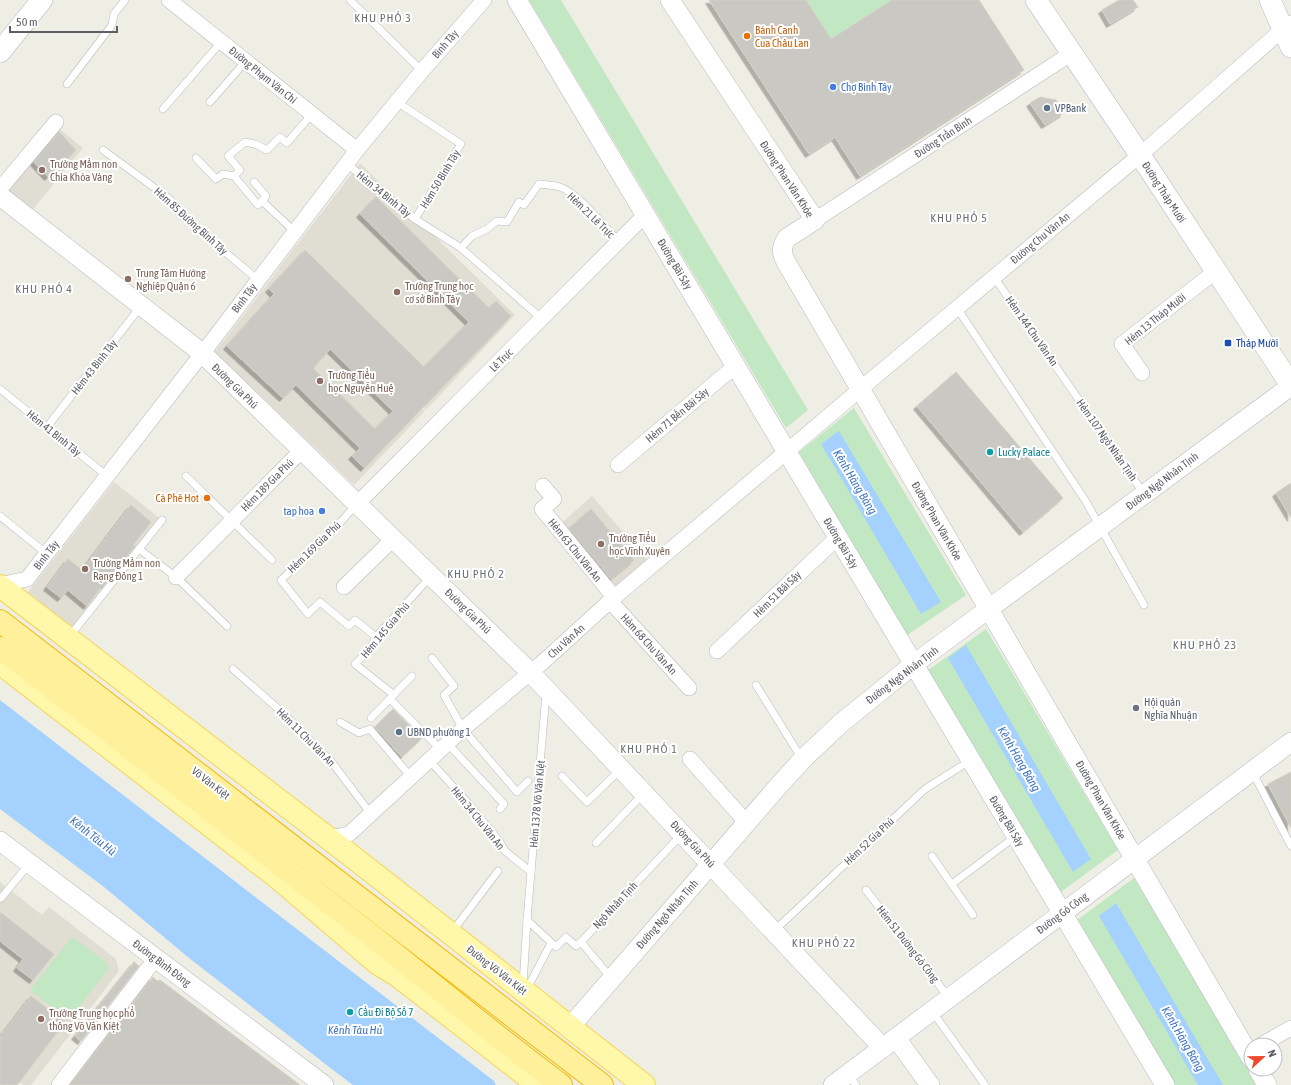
<svg xmlns="http://www.w3.org/2000/svg" width="1291" height="1085" font-family="'Asap Condensed',sans-serif">
<style>
.education{fill:#e0ddd3}
.green{fill:#c1e8c3}
.water{fill:#a5d1ff}
.building{fill:#cac8c2;stroke:#d4d0c3;fill-rule:evenodd;filter:url(#shadow)}
.lines{fill:none;stroke-linecap:round;stroke-linejoin:round}
.service-casing{stroke:#b7babf;stroke-width:8}
.minor-casing{stroke:#b7babf;stroke-width:16}
.tertiary-casing{stroke:#b7babf;stroke-width:20}
.secondary-casing{stroke:#b8bbc1;stroke-width:22}
.primary-casing{stroke:#f6d558;stroke-width:24}
.trunk-casing{stroke:#f4ba00;stroke-width:24}
.service{stroke:#fff;stroke-width:7}
.minor{stroke:#fff;stroke-width:15}
.tertiary{stroke:#fff;stroke-width:19}
.secondary{stroke:#fff;stroke-width:21}
.primary{stroke:#fff7aa;stroke-width:22}
.trunk{stroke:#fff09b;stroke-width:22}
.food-dot{fill:#e8710a;stroke:#fff;stroke-width:1.5}
.shop-dot{fill:#3f7fe0;stroke:#fff;stroke-width:1.5}
.service-dot{fill:#5c6f8a;stroke:#fff;stroke-width:1.5}
.education-dot{fill:#8d6e63;stroke:#fff;stroke-width:1.5}
.transit-dot{fill:#1a4fb4;stroke:#fff;stroke-width:1.5}
.culture-dot{fill:#0f9aa8;stroke:#fff;stroke-width:1.5}
.worship-dot{fill:#6b7280;stroke:#fff;stroke-width:1.5}
.labels{text-anchor:middle;stroke-width:4;stroke-linejoin:round;paint-order:stroke}
.food-label{font-size:11px;fill:#c56008;stroke:#fff;text-anchor:start}
.street-label{font-size:11px;fill:#5c6066;stroke:#fff}
.shop-label{font-size:11px;fill:#366cbe;stroke:#fff;text-anchor:start}
.service-label{font-size:11px;fill:#4e5e75;stroke:#fff;text-anchor:start}
.education-label{font-size:11px;fill:#785e54;stroke:#fff;text-anchor:start}
.transit-label{font-size:11px;fill:#164399;stroke:#fff;text-anchor:start}
.culture-label{font-size:11px;fill:#0d838f;stroke:#fff;text-anchor:start}
.worship-label{font-size:11px;fill:#5b616d;stroke:#fff;text-anchor:start}
.neighbourhood-label{font-size:12px;letter-spacing:1px;fill:#6d7278;stroke:#fff}
.water-label{font-size:12px;font-style:italic;fill:#4075be;stroke:#fff}
</style>
<defs>
<filter id="shadow"><feDropShadow dx="-3.5" dy="3.5" stdDeviation="0" flood-color="#0004"/></filter>
</defs>
<rect width="100%" height="100%" fill="#efeee5"/>
<g class="education">
<polygon points="56,126 83,148 29,214 2,192"/>
<polygon points="360,163 515,315 426,410 278,269"/>
<polygon points="278,270 425,411 354,485 215,352"/>
<polygon points="114,482 162,520 76,630 28,592"/>
<polygon points="592,496 647,560 611,592 556,528"/>
<polygon points="0,882 42,915 49,907 116,959 119,971 31,1085 23,1085 0,1067"/>
</g>
<g class="green">
<polygon points="529,0 561,0 808,410 786,428"/>
<polygon points="806,0 892,0 831,39"/>
<polygon points="854,408 966,595 906,636 799,452"/>
<polygon points="986,629 1118,850 1057,895 927,671"/>
<polygon points="1134,878 1259,1085 1170,1085 1073,923"/>
<polygon points="72,937 106,962 109,968 69,1020 30,990"/>
</g>
<g class="water">
<polygon points="839,431 941,602 921,614 821,444"/>
<polygon points="966,645 1091,859 1073,872 948,658"/>
<polygon points="0,700 494,1081 496,1085 353,1085 333,1070 189,958 104,887 0,809"/>
<polygon points="1116,903 1223,1085 1198,1085 1099,916"/>
</g>
<g class="building">
<polygon points="709,0 806,0 831,39 892,0 979,0 1024,70 860,176 835,137 809,154"/>
<polygon points="1119,0 1133,0 1138,7 1110,24 1102,10"/>
<polygon points="1040,97 1056,100 1064,113 1045,125 1030,103"/>
<polygon points="59,132 76,150 48,177 34,162"/>
<path d="M376 197 489 308 496 301 511 316 364 468 352 456 360 448 296 385 283 398 227 346 274 294 269 289 305 250 424 367 469 322 360 214ZM330 349 393 411 375 429 313 368Z"/>
<polygon points="956,372 1063,498 1023,532 917,406"/>
<polygon points="1291,483 1291,518 1276,493"/>
<polygon points="131,505 151,522 133,545 135,546 104,585 103,584 87,606 68,590 61,598 47,587 68,559 82,570"/>
<polygon points="591,509 634,560 611,579 569,528"/>
<polygon points="393,709 422,738 402,757 375,727"/>
<polygon points="1291,772 1291,828 1268,784"/>
<polygon points="0,912 54,954 33,980 17,968 23,959 0,941"/>
<polygon points="134,962 139,966 81,1041 75,1036"/>
<polygon points="153,977 157,981 160,980 300,1085 70,1085"/>
<polygon points="31,996 65,1022 17,1085 0,1085 0,1037"/>
</g>
<g class="lines">
<g class="service-casing">
<g id="service">
<polyline points="350,0 422,71"/>
<polyline points="67,84 112,25 114,14 125,0"/>
<polyline points="210,102 246,61"/>
<polyline points="397,102 461,144 415,219"/>
<polyline points="163,109 222,41"/>
<polyline points="103,150 171,200 180,214 257,279"/>
<polyline points="196,158 216,179 223,174 234,176 258,205 262,201 294,231"/>
<polyline points="347,164 415,219 461,248 542,319"/>
<polyline points="234,176 240,170 228,156 245,142 255,144 267,150 280,137 287,143 312,114"/>
<polyline points="254,182 266,196 262,201"/>
<path d="M461 248 472 236 487 229 497 221 507 222 519 202 524 205 539 184C546 185 553 185 560 187 578 193 605 227 619 242"/>
<polyline points="994,277 1144,494"/>
<polyline points="957,308 1085,500 1144,605"/>
<polyline points="0,389 107,476"/>
<polyline points="47,427 141,306"/>
<polyline points="186,476 272,560"/>
<polyline points="357,504 337,526 281,580 308,614 320,602 349,626 355,620 376,637"/>
<polyline points="0,516 47,554"/>
<polyline points="139,549 176,577 227,626"/>
<polyline points="69,637 162,520"/>
<polyline points="432,658 454,686 444,695 463,729 517,792 528,781"/>
<polyline points="233,669 284,714 330,760 371,814"/>
<polyline points="756,685 802,759"/>
<polyline points="394,695 355,664 370,649 376,637 431,576"/>
<polyline points="390,699 441,750"/>
<polyline points="371,718 412,676"/>
<polyline points="340,722 359,733 370,729 411,777"/>
<polyline points="448,744 504,804 500,809"/>
<polyline points="429,760 469,804 500,842 505,851 531,872"/>
<polyline points="1252,771 1291,846"/>
<polyline points="562,776 587,802 621,769"/>
<polyline points="596,843 643,794"/>
<polyline points="932,856 973,915"/>
<polyline points="952,884 1016,836"/>
<polyline points="866,890 949,998"/>
<polyline points="1,898 30,863"/>
<polyline points="527,920 556,947 566,937 576,946 581,942"/>
<polyline points="774,931 925,789 971,760"/>
<polyline points="452,932 498,871"/>
<polyline points="611,978 581,942 681,835"/>
<polyline points="523,985 527,920 546,693"/>
<polyline points="527,989 551,943"/>
<polyline points="932,1011 985,1085"/>
<polyline points="848,1074 856,1085"/>
</g>
</g>
<g class="minor-casing">
<g id="minor">
<polyline points="169,0 357,150"/>
<polyline points="0,189 56,122"/>
<polyline points="815,220 1072,53"/>
<polyline points="1142,373 1122,344 1216,271"/>
<polyline points="618,465 735,366"/>
<polyline points="543,486 554,499 542,509 614,597"/>
<polyline points="357,504 645,215"/>
<polyline points="176,577 302,450"/>
<polyline points="0,585 27,579 212,341 357,150 422,71 484,0"/>
<polyline points="344,587 393,539"/>
<polyline points="610,601 689,688"/>
<polyline points="717,651 838,537"/>
<polyline points="690,759 747,823"/>
<polyline points="329,838 349,834 463,729 543,662 610,601 877,375 1140,155 1290,23"/>
<polyline points="1261,1045 1291,1028"/>
<polyline points="59,1085 156,958"/>
</g>
</g>
<g class="tertiary-casing">
<g id="tertiary">
<polyline points="517,0 1165,1085"/>
<path d="M670 0 815 220 787 238C781 247 781 253 786 262L1251 1058"/>
<polyline points="0,196 202,353 530,672 883,1048"/>
<polyline points="0,841 324,1085"/>
<polyline points="570,1027 781,783 803,759 840,724 914,664 1291,386"/>
<polyline points="896,1038 930,1085"/>
<polyline points="1258,1069 1267,1085"/>
<polyline points="833,1085 1291,742"/>
</g>
</g>
<g class="secondary-casing">
<g id="secondary">
<polyline points="1036,0 1140,155 1291,385"/>
<polyline points="1270,0 1291,47"/>
<polyline points="0,52 42,0"/>
</g>
</g>
<g class="primary-casing">
<g id="primary">
<polyline points="0,586 349,854 644,1085"/>
<polyline points="0,663 278,878 377,963 398,976 446,1013 538,1085"/>
</g>
</g>
<g class="trunk-casing">
<g id="trunk">
<polyline points="0,621 602,1085"/>
<path d="M0 648C123 742 246 837 367 932 432 983 495 1036 561 1085"/>
</g>
</g>
<use href="#service" class="service"/>
<use href="#minor" class="minor"/>
<use href="#tertiary" class="tertiary"/>
<use href="#secondary" class="secondary"/>
<use href="#primary" class="primary"/>
<use href="#trunk" class="trunk"/>
</g>
<g class="food-dot">
<circle cx="747" cy="36" r="4"/>
<circle cx="207" cy="498" r="4"/>
</g>
<g class="shop-dot">
<circle cx="833" cy="87" r="4"/>
<circle cx="322" cy="511" r="4"/>
</g>
<g class="service-dot">
<circle cx="1047" cy="108" r="4"/>
<circle cx="399" cy="732" r="4"/>
</g>
<g class="education-dot">
<circle cx="42" cy="170" r="4"/>
<circle cx="128" cy="279" r="4"/>
<circle cx="397" cy="292" r="4"/>
<circle cx="320" cy="381" r="4"/>
<circle cx="601" cy="544" r="4"/>
<circle cx="85" cy="569" r="4"/>
<circle cx="41" cy="1019" r="4"/>
</g>
<rect class="transit-dot" x="1224" y="339" width="8" height="8" rx="2"/>
<g class="culture-dot">
<circle cx="990" cy="452" r="4"/>
<circle cx="350" cy="1012" r="4"/>
</g>
<circle class="worship-dot" cx="1136" cy="708" r="4"/>
<g class="labels">
<g class="food-label">
<text x="755" y="34">Bánh Canh<tspan x="755" dy="13">Cua Châu Lan</tspan></text>
<text x="199" y="502" text-anchor="end">Cà Phê Hot</text>
</g>
<g class="street-label">
<text transform="translate(445 44) rotate(-49)" y="4">Bình Tây</text>
<text transform="translate(263 75) rotate(39)" y="4">Đường Phạm Văn Chí</text>
<text transform="translate(943 137) rotate(-33)" y="4">Đường Trần Bình</text>
<text transform="translate(440 179) rotate(-59)" y="4">Hẻm 50 Bình Tây</text>
<text transform="translate(787 179) rotate(57)" y="4">Đường Phan Văn Khỏe</text>
<text transform="translate(1164 192) rotate(57)" y="4">Đường Tháp Mười</text>
<text transform="translate(384 194) rotate(39)" y="4">Hẻm 34 Bình Tây</text>
<text transform="translate(591 215) rotate(44)" y="4">Hẻm 21 Lê Trực</text>
<text transform="translate(191 221) rotate(42)" y="4">Hẻm 85 Đường Bình Tây</text>
<text transform="translate(1040 238) rotate(-40)" y="4">Đường Chu Văn An</text>
<text transform="translate(675 264) rotate(59)" y="4">Đường Bãi Sậy</text>
<text transform="translate(244 298) rotate(-53)" y="4">Bình Tây</text>
<text transform="translate(1155 319) rotate(-39)" y="4">Hẻm 13 Tháp Mười</text>
<text transform="translate(1032 331) rotate(55)" y="4">Hẻm 144 Chu Văn An</text>
<text transform="translate(501 360) rotate(-45)" y="4">Lê Trực</text>
<text transform="translate(94 367) rotate(-52)" y="4">Hẻm 43 Bình Tây</text>
<text transform="translate(235 386) rotate(44)" y="4">Đường Gia Phú</text>
<text transform="translate(677 415) rotate(-40)" y="4">Hẻm 71 Bến Bãi Sậy</text>
<text transform="translate(54 433) rotate(39)" y="4">Hẻm 41 Bình Tây</text>
<text transform="translate(1107 440) rotate(55)" y="4">Hẻm 107 Ngô Nhân Tịnh</text>
<text transform="translate(1162 481) rotate(-37)" y="4">Đường Ngô Nhân Tịnh</text>
<text transform="translate(267 485) rotate(-45)" y="4">Hẻm 189 Gia Phú</text>
<text transform="translate(937 521) rotate(60)" y="4">Đường Phan Văn Khỏe</text>
<text transform="translate(841 543) rotate(59)" y="4">Đường Bãi Sậy</text>
<text transform="translate(314 547) rotate(-44)" y="4">Hẻm 169 Gia Phú</text>
<text transform="translate(575 550) rotate(51)" y="4">Hẻm 63 Chu Văn An</text>
<text transform="translate(46 555) rotate(-52)" y="4">Bình Tây</text>
<text transform="translate(777 594) rotate(-44)" y="4">Hẻm 51 Bãi Sậy</text>
<text transform="translate(468 611) rotate(44)" y="4">Đường Gia Phú</text>
<text transform="translate(385 630) rotate(-50)" y="4">Hẻm 145 Gia Phú</text>
<text transform="translate(566 641) rotate(-42)" y="4">Chu Văn An</text>
<text transform="translate(649 644) rotate(48)" y="4">Hẻm 68 Chu Văn An</text>
<text transform="translate(902 675) rotate(-37)" y="4">Đường Ngô Nhân Tịnh</text>
<text transform="translate(306 737) rotate(45)" y="4">Hẻm 11 Chu Văn An</text>
<text transform="translate(211 783) rotate(38)" y="4">Võ Văn Kiệt</text>
<text transform="translate(1101 800) rotate(60)" y="4">Đường Phan Văn Khỏe</text>
<text transform="translate(537 804) rotate(-85)" y="4">Hẻm 1378 Võ Văn Kiệt</text>
<text transform="translate(478 818) rotate(51)" y="4">Hẻm 34 Chu Văn An</text>
<text transform="translate(1007 821) rotate(59)" y="4">Đường Bãi Sậy</text>
<text transform="translate(869 841) rotate(-43)" y="4">Hẻm 52 Gia Phú</text>
<text transform="translate(693 844) rotate(47)" y="4">Đường Gia Phú</text>
<text transform="translate(615 905) rotate(-47)" y="4">Ngô Nhân Tịnh</text>
<text transform="translate(1062 913) rotate(-37)" y="4">Đường Gò Công</text>
<text transform="translate(667 914) rotate(-49)" y="4">Đường Ngô Nhân Tịnh</text>
<text transform="translate(908 944) rotate(52)" y="4">Hẻm 51 Đường Gò Công</text>
<text transform="translate(162 963) rotate(37)" y="4">Đường Bình Đông</text>
<text transform="translate(497 970) rotate(38)" y="4">Đường Võ Văn Kiệt</text>
</g>
<g class="shop-label">
<text x="841" y="91">Chợ Bình Tây</text>
<text x="314" y="515" text-anchor="end">tap hoa</text>
</g>
<g class="service-label">
<text x="1055" y="112">VPBank</text>
<text x="407" y="736">UBND phường 1</text>
</g>
<g class="education-label">
<text x="50" y="168">Trường Mầm non<tspan x="50" dy="13">Chìa Khóa Vàng</tspan></text>
<text x="136" y="277">Trung Tâm Hướng<tspan x="136" dy="13">Nghiệp Quận 6</tspan></text>
<text x="405" y="290">Trường Trung học<tspan x="405" dy="13">cơ sở Bình Tây</tspan></text>
<text x="328" y="379">Trường Tiểu<tspan x="328" dy="13">học Nguyễn Huệ</tspan></text>
<text x="609" y="542">Trường Tiểu<tspan x="609" dy="13">học Vĩnh Xuyên</tspan></text>
<text x="93" y="567">Trường Mầm non<tspan x="93" dy="13">Rạng Đông 1</tspan></text>
<text x="49" y="1017">Trường Trung học phổ<tspan x="49" dy="13">thông Võ Văn Kiệt</tspan></text>
</g>
<g class="transit-label">
<text x="1236" y="347">Tháp Mười</text>
</g>
<g class="culture-label">
<text x="998" y="456">Lucky Palace</text>
<text x="358" y="1016">Cầu Đi Bộ Số 7</text>
</g>
<g class="worship-label">
<text x="1144" y="706">Hội quán<tspan x="1144" dy="13">Nghĩa Nhuận</tspan></text>
</g>
<g class="neighbourhood-label">
<text x="383" y="22">KHU PHỐ 3</text>
<text x="959" y="222">KHU PHỐ 5</text>
<text x="44" y="293">KHU PHỐ 4</text>
<text x="476" y="578">KHU PHỐ 2</text>
<text x="1205" y="649">KHU PHỐ 23</text>
<text x="649" y="753">KHU PHỐ 1</text>
<text x="824" y="947">KHU PHỐ 22</text>
</g>
<g class="water-label">
<text transform="translate(855 482) rotate(59)" y="4">Kênh Hàng Bàng</text>
<text transform="translate(1019 759) rotate(60)" y="4">Kênh Hàng Bàng</text>
<text transform="translate(93 836) rotate(38)" y="4">Kênh Tàu Hủ</text>
<text x="355" y="1034">Kênh Tàu Hủ</text>
<text transform="translate(1183 1039) rotate(60)" y="4">Kênh Hàng Bàng</text>
</g>
</g>
<g transform="translate(1263 1057) rotate(68)"><circle r="19" fill="#ffffff" stroke="#bebfc2"/>
<path d="M0-3L7 15L0 10L-7 15Z" fill="#ee492c"/>
<text y="-6" font-size="11" font-weight="bold" text-anchor="middle" fill="#5c6066">N</text>
</g>
<path d="M10 26v6h107v-6" fill="none" stroke="#5c6066" stroke-width="2"/>
<text x="16" y="26" font-size="12" fill="#5c6066" stroke="#ffffff" stroke-width="3" paint-order="stroke">50 m</text>
</svg>
